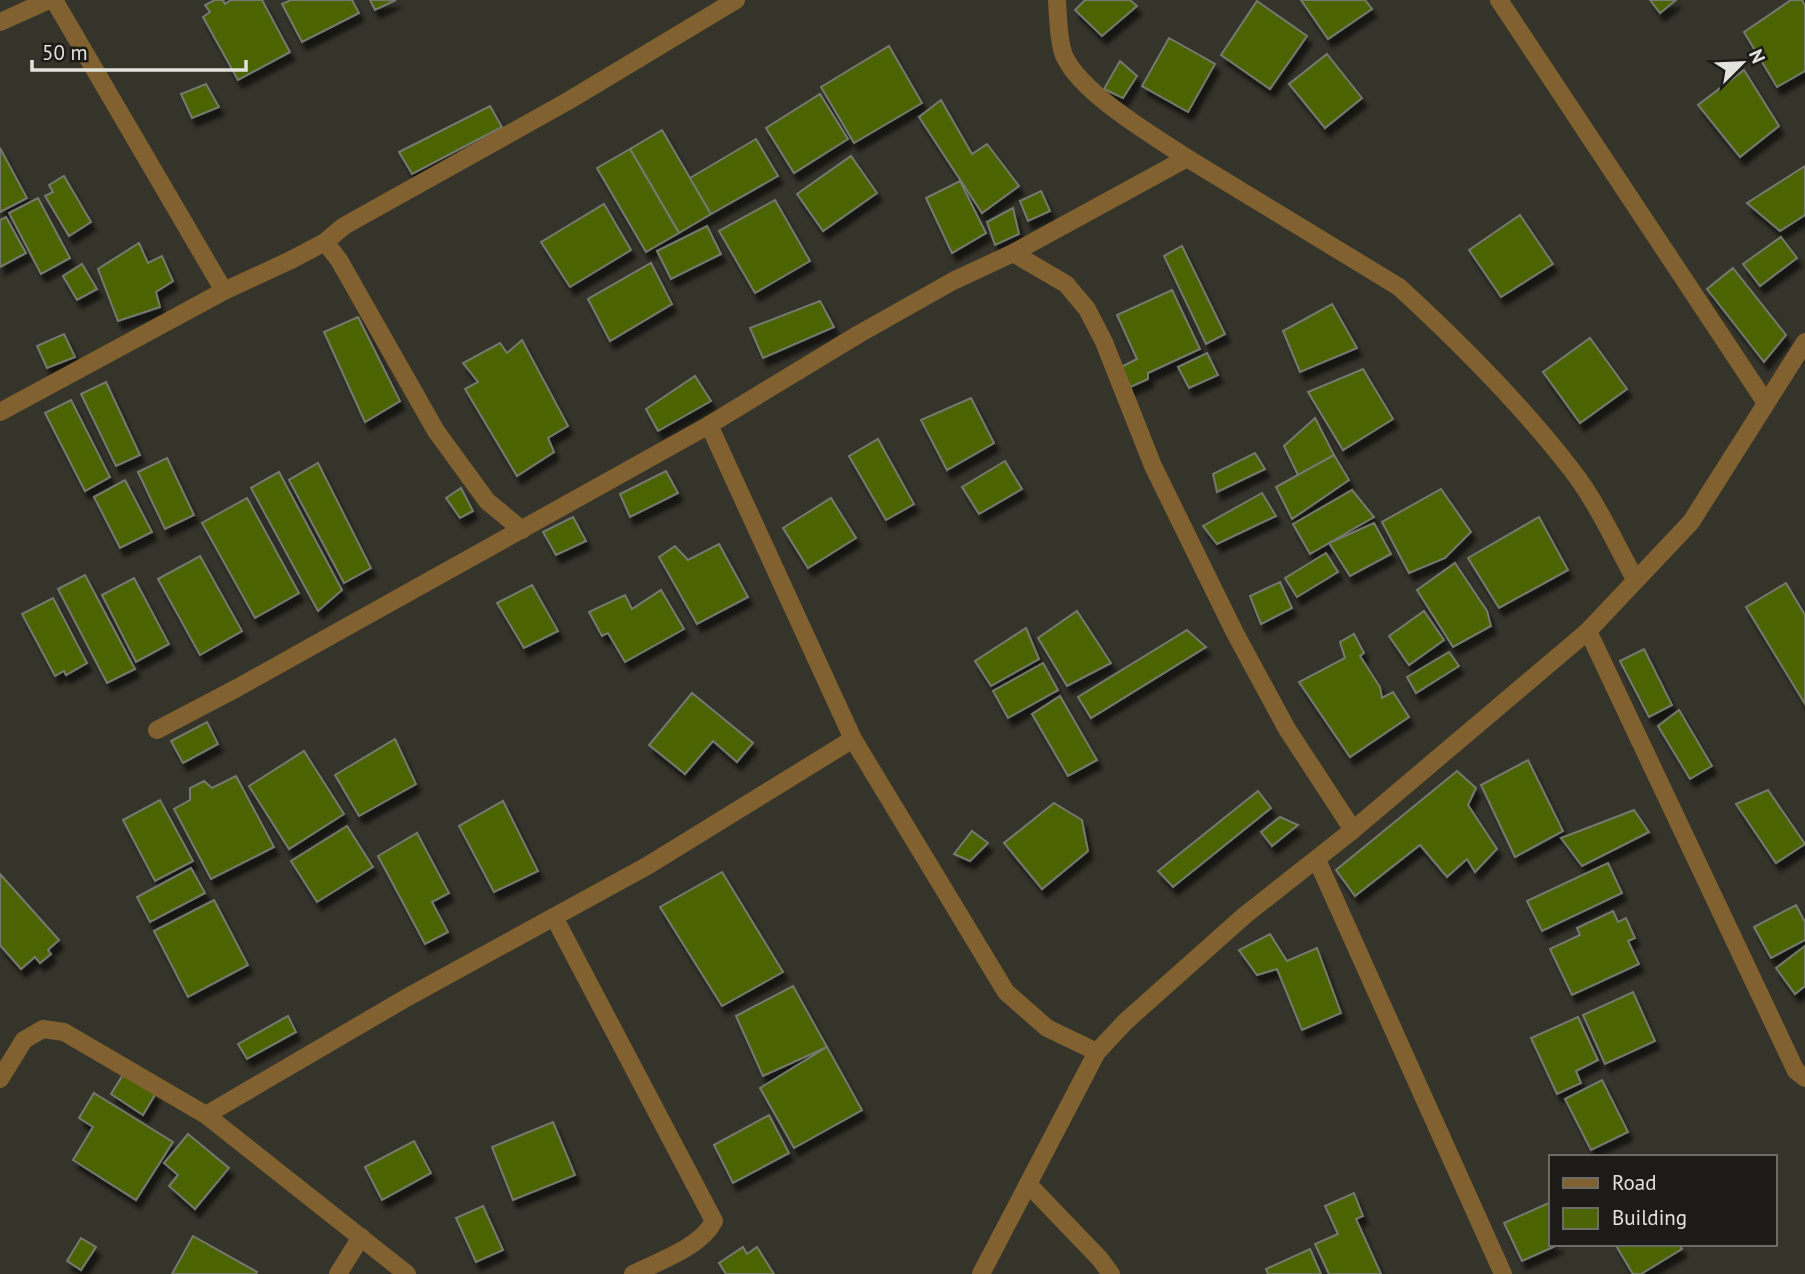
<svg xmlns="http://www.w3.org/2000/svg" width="1805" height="1274" font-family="'PT Sans',sans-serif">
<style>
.building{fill:#4c6306;stroke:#75796f;stroke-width:2;filter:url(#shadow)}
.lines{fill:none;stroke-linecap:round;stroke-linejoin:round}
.minor{stroke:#80612f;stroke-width:18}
</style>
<defs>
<filter id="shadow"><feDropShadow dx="4.5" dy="8" stdDeviation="2" flood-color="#0009"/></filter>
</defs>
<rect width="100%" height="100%" fill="#35342b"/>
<g class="building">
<polygon points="215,0 223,0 225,4 231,0 262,0 290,52 238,80 203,17 210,12 205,5"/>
<polygon points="291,0 352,0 359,13 302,42 282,4"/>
<polygon points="370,0 396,0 375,10"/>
<polygon points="1085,0 1130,0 1137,6 1102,36 1075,10"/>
<polygon points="1301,0 1365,0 1372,9 1328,39"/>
<polygon points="1650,0 1676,0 1660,13"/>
<polygon points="1791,0 1802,0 1805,6 1805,71 1777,87 1744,32"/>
<polygon points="1257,1 1307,36 1270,89 1221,55"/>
<polygon points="1169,38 1215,64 1188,112 1142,86"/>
<polygon points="889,46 922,103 854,143 821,87"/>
<polygon points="1327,54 1362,98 1325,128 1289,84"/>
<polygon points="1120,61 1137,76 1123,98 1104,89"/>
<polygon points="1744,70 1779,126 1740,157 1698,105"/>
<polygon points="206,84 219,107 192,118 181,94"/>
<polygon points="820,94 848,139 794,173 766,128"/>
<polygon points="941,100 972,154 987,144 1019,186 982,213 919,117"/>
<polygon points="490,106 502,127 412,174 399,152"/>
<polygon points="662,130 711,214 679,233 630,149"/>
<polygon points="756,139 778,176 711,214 690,178"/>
<polygon points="0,148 27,198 0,212"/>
<polygon points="630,149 679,233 646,252 597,168"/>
<polygon points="851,156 877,193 823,231 797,194"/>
<polygon points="1805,166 1805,215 1780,231 1747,203"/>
<polygon points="64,176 91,222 69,236 45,196 53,192 49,185"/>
<polygon points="960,181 986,233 952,253 926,198"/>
<polygon points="1041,191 1050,211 1028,221 1020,201"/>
<polygon points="38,198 70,258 41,274 9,213"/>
<polygon points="775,200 810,261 755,293 719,231"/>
<polygon points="604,204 631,250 570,287 541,242"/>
<polygon points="1013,208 1019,234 995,245 987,222"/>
<polygon points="1520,215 1553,264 1501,297 1469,250"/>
<polygon points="6,217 26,253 0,267 0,220"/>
<polygon points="707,226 721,254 671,279 657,251"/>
<polygon points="1781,237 1797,258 1760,286 1743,264"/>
<polygon points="139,243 148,263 162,256 173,281 156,292 160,307 118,321 98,269"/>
<polygon points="1182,246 1225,334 1206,344 1164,256"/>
<polygon points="651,263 672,304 610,341 588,299"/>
<polygon points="82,264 97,289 77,300 63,276"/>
<polygon points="1733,268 1786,335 1764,362 1707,289"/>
<polygon points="1172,290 1200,349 1148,373 1148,379 1128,388 1119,368 1137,359 1117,315"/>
<polygon points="820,301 834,327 763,358 750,328"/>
<polygon points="1332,304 1357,348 1300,372 1283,331"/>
<polygon points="358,317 400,401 365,422 324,332"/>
<polygon points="64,334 75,357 47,368 37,346"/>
<polygon points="1590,338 1627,389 1580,423 1543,372"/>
<polygon points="522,340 568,426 548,438 554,452 517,476 465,389 478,382 463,363 500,343 507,353"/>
<polygon points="1207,353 1218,375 1189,388 1178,367"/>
<polygon points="1363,369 1393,419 1343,450 1308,392"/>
<polygon points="695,376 711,401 658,431 646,409"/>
<polygon points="106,382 140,455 116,466 81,394"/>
<polygon points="971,398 994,443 947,470 921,420"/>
<polygon points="71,400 110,477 85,491 45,413"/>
<polygon points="1315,418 1334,455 1298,475 1284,446"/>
<polygon points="878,439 914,504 886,520 849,456"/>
<polygon points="1255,453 1265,469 1217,492 1213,474"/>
<polygon points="1334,455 1349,480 1292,519 1276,487"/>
<polygon points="167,458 194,515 165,529 138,472"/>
<polygon points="1005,461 1022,489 979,514 962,487"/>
<polygon points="318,463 371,568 344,583 289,480"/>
<polygon points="666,471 678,493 630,517 620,494"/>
<polygon points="279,472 342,590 318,611 251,488"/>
<polygon points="125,480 152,532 120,548 94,497"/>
<polygon points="461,488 473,511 460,518 446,498"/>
<polygon points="1441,489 1471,532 1445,558 1409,573 1382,522"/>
<polygon points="1352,490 1374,517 1310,554 1293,524"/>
<polygon points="1262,493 1276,516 1217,544 1203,526"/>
<polygon points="247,498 299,593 255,618 202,523"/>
<polygon points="831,498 856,538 808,568 783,528"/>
<polygon points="573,517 586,541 556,555 543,532"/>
<polygon points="1539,517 1568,570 1499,608 1468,558"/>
<polygon points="1374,523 1391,554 1350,576 1329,543"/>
<polygon points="719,544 748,597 697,624 659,557 675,546 688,560"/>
<polygon points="1326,553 1338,572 1297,597 1285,578"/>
<polygon points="200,556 242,631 200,655 158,579"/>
<polygon points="1455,563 1487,611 1491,626 1453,647 1417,590"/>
<polygon points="85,575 135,669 107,683 58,589"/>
<polygon points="134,578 169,644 136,662 102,595"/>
<polygon points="1280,582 1292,608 1261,624 1250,596"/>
<polygon points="1786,583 1805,615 1805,704 1746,607"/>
<polygon points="532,585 558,631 524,648 497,603"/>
<polygon points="661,590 684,629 625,662 608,633 602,636 589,612 625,595 632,609"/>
<polygon points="53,598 87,663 66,675 64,671 55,676 22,614"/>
<polygon points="1077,611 1111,663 1067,686 1038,638"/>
<polygon points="1424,611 1444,640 1409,665 1389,636"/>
<polygon points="1026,628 1039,659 991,686 975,661"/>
<polygon points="1187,630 1206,647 1091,718 1078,697"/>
<polygon points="1354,634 1364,653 1360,656 1380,687 1382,698 1393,692 1409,717 1350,757 1299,682 1345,658 1340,642"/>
<polygon points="1644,649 1672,705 1649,717 1620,661"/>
<polygon points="1449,652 1459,666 1416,693 1407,677"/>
<polygon points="1043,663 1058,690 1008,718 993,691"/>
<polygon points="692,693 753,743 737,762 713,741 685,774 649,745"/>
<polygon points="1060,696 1097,760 1068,776 1032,714"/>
<polygon points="1679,710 1712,766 1690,779 1658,726"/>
<polygon points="207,722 218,744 183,763 171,741"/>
<polygon points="395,739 416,784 359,816 335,775"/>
<polygon points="304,751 344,814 289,849 249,786"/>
<polygon points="1528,760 1563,831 1515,857 1481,785"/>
<polygon points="1457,771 1476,788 1468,805 1497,849 1475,872 1467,859 1447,877 1420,845 1355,896 1336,870"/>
<polygon points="236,776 274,847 211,879 174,809 190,800 190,788 204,781 212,788"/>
<polygon points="1768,790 1805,844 1776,863 1736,804"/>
<polygon points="1258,791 1271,808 1173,887 1158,871"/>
<polygon points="160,800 193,861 155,881 123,820"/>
<polygon points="503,801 538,871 494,892 459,826"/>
<polygon points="1054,803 1082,820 1088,851 1042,889 1004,843"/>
<polygon points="1634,810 1649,832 1582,866 1561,838"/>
<polygon points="1280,817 1298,825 1272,846 1261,832"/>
<polygon points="347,826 373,867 317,902 291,861"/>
<polygon points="972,831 988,843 970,861 954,854"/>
<polygon points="417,833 449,893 432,902 448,932 425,944 378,856"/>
<polygon points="1608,863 1622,893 1542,931 1527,901"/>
<polygon points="191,868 205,893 150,922 137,897"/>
<polygon points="722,872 783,972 722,1006 660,907"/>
<polygon points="0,874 59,940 48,950 51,954 40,963 35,957 21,969 0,945"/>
<polygon points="214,900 248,965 188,997 154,931"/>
<polygon points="1796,905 1805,922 1805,940 1771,958 1754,927"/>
<polygon points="1613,911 1618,922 1626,918 1635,938 1628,941 1639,964 1572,995 1550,949 1580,935 1577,928"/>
<polygon points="1270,934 1287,961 1317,948 1341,1013 1302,1030 1277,969 1257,975 1239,950"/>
<polygon points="1805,946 1805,986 1795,994 1776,968"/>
<polygon points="793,986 827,1047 763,1076 736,1016"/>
<polygon points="1633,992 1655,1041 1605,1064 1583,1015"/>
<polygon points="288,1016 296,1032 247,1059 238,1044"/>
<polygon points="1578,1017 1598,1060 1576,1071 1581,1083 1557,1094 1531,1038"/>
<polygon points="827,1047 862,1110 794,1148 760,1088"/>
<polygon points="124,1073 156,1093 143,1115 111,1094"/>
<polygon points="1602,1080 1628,1132 1591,1150 1565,1099"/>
<polygon points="94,1093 173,1142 136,1200 73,1160 93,1127 79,1118"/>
<polygon points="769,1115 789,1153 733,1183 714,1145"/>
<polygon points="553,1122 575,1175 513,1200 492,1147"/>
<polygon points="188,1134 229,1168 195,1209 169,1186 178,1175 164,1163"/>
<polygon points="414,1141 431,1173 382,1200 365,1167"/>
<polygon points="1354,1193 1363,1216 1356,1219 1381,1274 1329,1274 1315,1244 1338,1234 1325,1206"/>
<polygon points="1551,1202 1551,1244 1560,1244 1522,1261 1504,1223"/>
<polygon points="483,1206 503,1250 476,1262 456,1218"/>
<polygon points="193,1236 257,1272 256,1274 172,1274"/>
<polygon points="81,1238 96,1247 81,1270 67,1261"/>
<polygon points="1615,1244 1679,1244 1682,1249 1641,1274 1633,1274"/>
<polygon points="743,1247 747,1254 757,1247 774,1274 726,1274 719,1263"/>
<polygon points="1310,1249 1321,1274 1268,1274 1266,1269"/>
</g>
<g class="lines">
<g class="minor">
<polyline points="54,0 224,291"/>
<path d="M1057 0C1058 16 1058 33 1062 49 1071 88 1154 136 1187 158"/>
<polyline points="1499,0 1766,403"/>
<polyline points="0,22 49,0"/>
<polyline points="325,242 339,260 436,431 487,501 522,530"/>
<polyline points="1013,253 1066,284 1087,309 1104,342 1153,466 1235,633 1287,729 1353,830"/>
<polyline points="0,412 224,291 293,259 325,242 344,226 568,101 736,0"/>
<polyline points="709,425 853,739 1006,992 1047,1028 1097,1052"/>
<polyline points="1588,631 1796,1071 1805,1078"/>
<path d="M157 730 237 688 709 425 859 334 953 281 1013 253 1187 158 1399 287C1460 343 1520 403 1571 469 1597 502 1615 543 1635 579"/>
<polyline points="1317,860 1503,1274"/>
<path d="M554 917 714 1221C700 1248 659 1261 633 1274"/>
<polyline points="0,1079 24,1040 43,1029 64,1032 206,1115 407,1274"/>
<polyline points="206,1115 406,998 647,866 853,739"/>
<polyline points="1028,1184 1100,1259 1111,1274"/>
<polyline points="338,1274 361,1237"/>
<polyline points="981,1274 1097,1052 1125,1022 1244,916 1353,830 1588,631 1691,522 1805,342"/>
</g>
</g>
<rect x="1549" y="1155" width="228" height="91" fill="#1c1b17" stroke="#6c6b66" stroke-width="2"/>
<rect x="1563" y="1178" width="35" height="10" fill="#80612f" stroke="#6c6b66" stroke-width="2"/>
<text x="1612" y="1190" font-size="21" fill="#e3e3dd">Road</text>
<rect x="1563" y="1208" width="35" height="21" fill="#4c6306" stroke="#6c6b66" stroke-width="2"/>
<text x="1612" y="1225" font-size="21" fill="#e3e3dd">Building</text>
<g transform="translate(1742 63) rotate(66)" stroke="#1c1b17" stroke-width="5" paint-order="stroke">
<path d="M0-5L12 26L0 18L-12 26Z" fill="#e3e3dd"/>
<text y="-10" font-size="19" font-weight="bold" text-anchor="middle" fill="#e3e3dd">N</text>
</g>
<path d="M32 60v10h214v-10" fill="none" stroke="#e3e3dd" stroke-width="3.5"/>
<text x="42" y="60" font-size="21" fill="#e3e3dd" stroke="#1c1b17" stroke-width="5" paint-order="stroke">50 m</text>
</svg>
